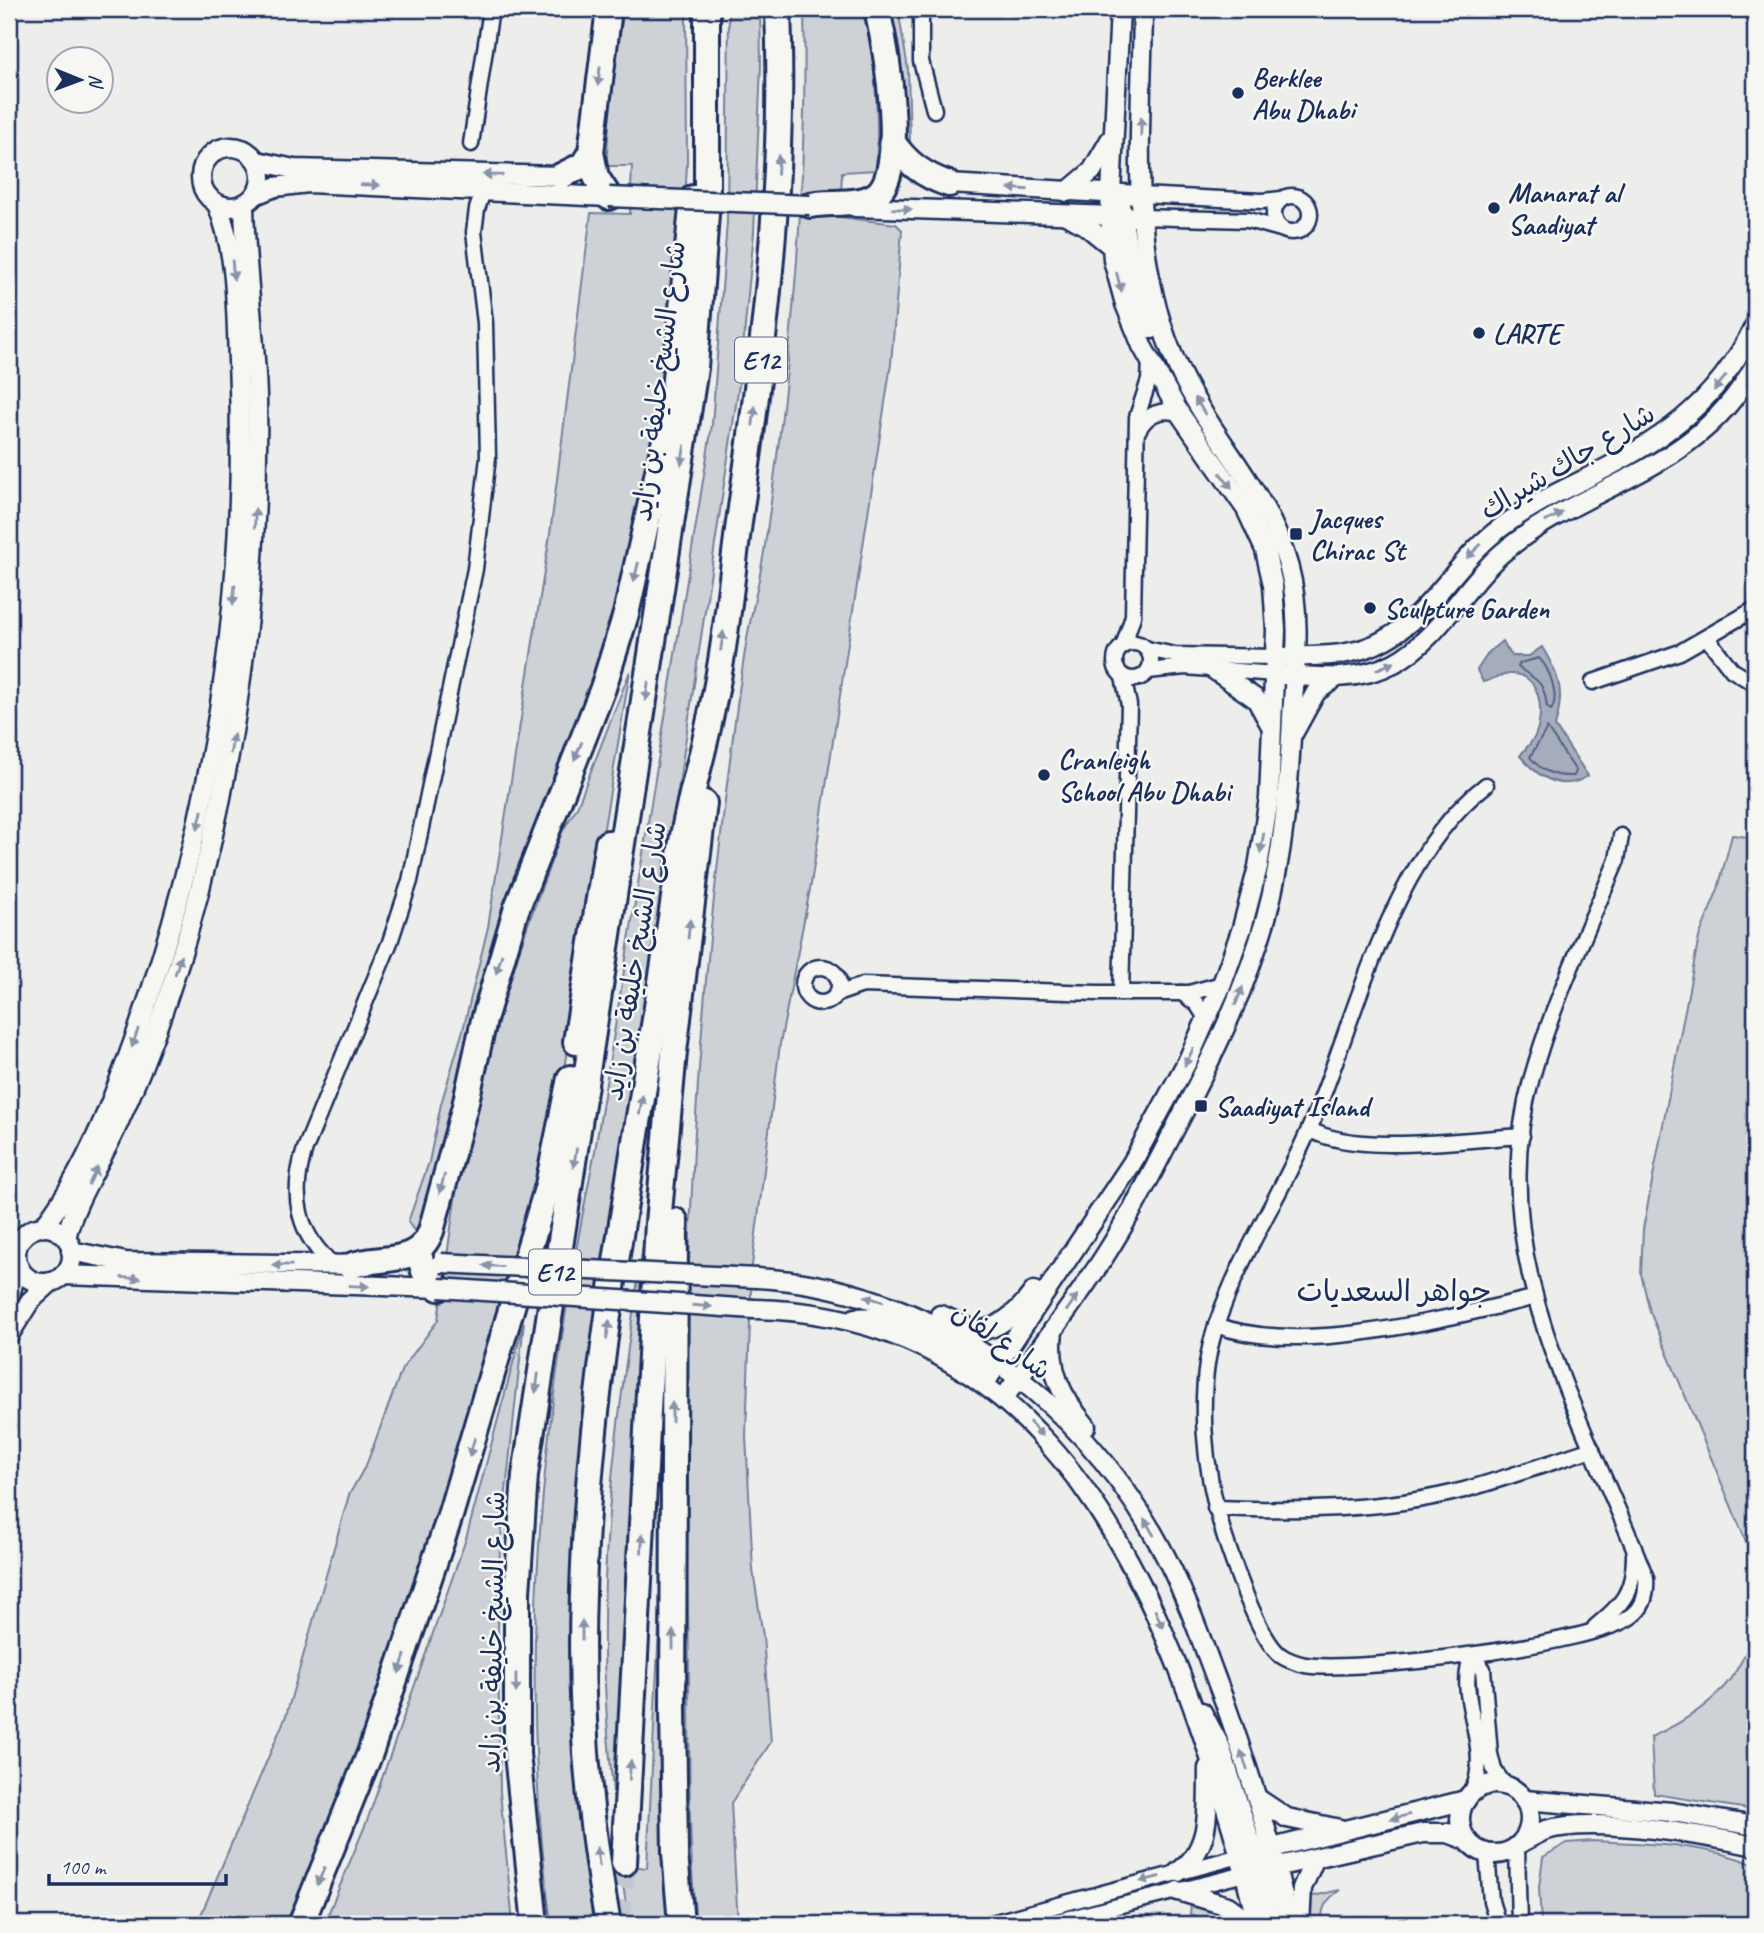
<svg xmlns="http://www.w3.org/2000/svg" width="1764" height="1933" font-family="Caveat,'Playpen Sans Arabic',sans-serif">
<style>
.green{fill:#ced2d7;stroke:#74809a;stroke-width:2}
.water{fill:#a5acbc;stroke:#6e7a96;stroke-width:2}
.lines{fill:none;stroke-linecap:round;stroke-linejoin:round}
.shore{stroke:#526184;stroke-width:2}
.motorway-tunnel{stroke:#c3c8d0;stroke-width:24;stroke-dasharray:24 12;stroke-linecap:butt}
.minor-casing{stroke:#1b2f5e;stroke-width:19}
.tertiary-casing{stroke:#1b2f5e;stroke-width:23}
.motorway-casing{stroke:#1b2f5e;stroke-width:30}
.minor{stroke:#f6f6f2;stroke-width:14}
.tertiary{stroke:#f6f6f2;stroke-width:18}
.motorway{stroke:#f6f6f2;stroke-width:24}
.tertiary-bridge-casing{stroke:#1b2f5e;stroke-width:23;stroke-linecap:butt}
.tertiary-bridge{stroke:#f6f6f2;stroke-width:18}
.oneway{fill:#8892a8}
.poi-dot{fill:#1b2f5e;stroke:#f6f6f2;stroke-width:2.5}
.labels{text-anchor:middle;stroke-width:5;stroke-linejoin:round;paint-order:stroke}
.shield{fill:#f6f6f2;stroke:#5d6b8a;stroke-width:2}
.shield-label{font-size:26px;font-weight:bold;fill:#1b2f5e}
.poi-label{font-size:28px;font-weight:bold;fill:#1b2f5e;stroke:#f6f6f2;text-anchor:start}
.street-label{font-size:28px;fill:#1b2f5e;stroke:#f6f6f2}
.neighbourhood-label{font-size:30px;fill:#1b2f5e;stroke:#f6f6f2}
</style>
<rect width="100%" height="100%" fill="#edeeec"/>
<filter id="ink" filterUnits="userSpaceOnUse"><feTurbulence type="fractalNoise" baseFrequency=".0143" numOctaves="2"/><feDisplacementMap in="SourceGraphic" scale="14" xChannelSelector="R" yChannelSelector="G"/><feConvolveMatrix kernelMatrix="1 2 1 2 8 2 1 2 1" color-interpolation-filters="sRGB"/></filter>
<g filter="url(#ink)">
<g class="green">
<polygon points="624,9 686,9 687,163 679,326 635,550 417,1235 408,1222 429,1162 441,1104 463,1030 488,927 550,534 591,213 630,214 632,166 606,166 612,82"/>
<path d="M729 9H760L761 65 754 232 740 378 599 1316 577 1482 573 1576 597 1924H551C515 1659 542 1412 595 1151L712 425 727 222Z"/>
<path d="M804 9H864C876 62 879 116 876 170L842 172 840 217 896 224 902 230 891 364 811 884 780 1044 752 1265 746 1436 753 1570 763 1636 771 1742 731 1803 738 1924H696C686 1821 691 1718 688 1615 681 1357 690 1100 720 844 728 774 736 703 748 633 754 601 762 570 766 538 791 363 808 186 804 9Z"/>
<polygon points="889,9 898,9 908,69 910,143 903,140"/>
<polygon points="630,671 553,1135 439,1528 295,1924 197,1924 286,1716 349,1495 367,1463 402,1369 438,1320 458,1178 502,1007 527,927 562,832 577,807"/>
<polygon points="1732,835 1755,838 1755,1563 1650,1312 1641,1274 1643,1229 1699,937 1718,889"/>
<path d="M649 1206 620 1857C612 1788 605 1720 604 1650 602 1502 627 1353 649 1206Z"/>
<polygon points="524,1322 500,1547 498,1630 500,1792 513,1924 324,1924 367,1821 466,1539"/>
<polygon points="664,1527 673,1924 629,1924 620,1865 647,1868"/>
<path d="M1755 1624V1810L1654 1794 1651 1737C1704 1713 1742 1682 1755 1624Z"/>
<path d="M1592 1841C1647 1844 1704 1843 1755 1865V1924H1541L1539 1887 1543 1857 1567 1843Z"/>
<path d="M1340 1890C1326 1900 1321 1907 1322 1924H1300L1295 1900Z"/>
<polygon points="1217,1899 1249,1924 1219,1924 1190,1914 1191,1904"/>
</g>
<path class="water" d="M1502 641 1512 656H1529L1542 647C1560 676 1565 693 1555 726L1588 776C1562 793 1538 777 1520 756 1524 750 1530 744 1534 738 1545 716 1543 673 1510 674 1502 674 1491 680 1483 682L1477 670 1489 652Z"/>
<g class="lines">
<g class="shore">
<path d="M1539 658C1550 669 1560 697 1551 710L1547 707C1544 680 1537 681 1518 667L1520 663Z"/>
<path d="M1547 728 1576 771 1574 776C1555 777 1542 772 1530 757Z"/>
</g>
<polyline class="motorway-tunnel" points="618,1924 624,1863"/>
<g class="minor-casing">
<g id="minor">
<polyline points="921,9 921,61 934,110"/>
<polyline points="471,144 491,9"/>
<polyline points="1140,195 1262,201 1282,199"/>
<circle cx="1292" cy="214" r="18"/>
<polyline points="1141,217 1248,220 1281,229"/>
<path d="M1138 431C1146 414 1162 407 1180 414"/>
<polyline points="1707,638 1732,670 1755,684"/>
<circle cx="1133" cy="661" r="18"/>
<polyline points="1124,644 1133,616 1137,417 1149,380 1150,360"/>
<polyline points="1147,649 1175,655 1275,657"/>
<polyline points="1148,671 1185,667 1275,674"/>
<polyline points="1593,682 1680,652 1755,609"/>
<path d="M1486 785C1391 858 1358 1012 1313 1120 1285 1189 1241 1252 1217 1323 1194 1389 1204 1473 1225 1538 1234 1565 1259 1638 1280 1655 1287 1660 1296 1663 1305 1665 1356 1673 1596 1645 1633 1615 1645 1606 1647 1592 1646 1578 1584 1416 1481 1258 1532 1077 1553 1002 1587 931 1617 860L1621 836"/>
<circle cx="821" cy="985" r="18"/>
<polyline points="1121,993 1129,705 1123,677"/>
<polyline points="1182,993 1197,1004 1207,1020"/>
<polyline points="837,994 863,985 1097,993 1189,993 1222,984"/>
<path d="M1309 1129C1353 1156 1468 1139 1522 1136"/>
<path d="M335 1266C297 1236 290 1194 305 1149L390 942 410 881 475 569 488 457 485 323 474 232 477 209 484 189"/>
<path d="M1216 1325C1301 1357 1446 1318 1533 1298"/>
<path d="M1215 1508C1298 1511 1384 1511 1464 1490 1507 1478 1549 1463 1592 1449"/>
<path d="M1595 1627C1623 1603 1634 1593 1634 1554"/>
<path d="M1472 1792C1494 1745 1454 1699 1472 1656L1483 1669 1490 1754 1494 1770 1505 1786"/>
<polyline points="1517,1847 1519,1924"/>
<polyline points="1487,1854 1491,1901 1498,1924"/>
<polyline points="988,1924 1240,1856"/>
<polyline points="1046,1924 1245,1874"/>
</g>
</g>
<g class="tertiary-casing">
<g id="tertiary">
<circle cx="231" cy="177" r="30"/>
<polyline points="257,161 294,169 561,176"/>
<polyline points="949,184 1140,195"/>
<polyline points="1067,192 1092,171 1110,140"/>
<polyline points="255,195 275,187 308,183 609,197"/>
<polyline points="1120,204 1131,267 1152,329"/>
<polyline points="855,207 1141,217"/>
<polyline points="1066,215 1085,225 1111,246"/>
<path d="M1285 657C1320 655 1352 658 1384 640 1429 616 1454 565 1494 533 1521 511 1550 496 1581 481 1660 441 1715 407 1755 325"/>
<polyline points="1213,669 1256,699 1271,726"/>
<path d="M1284 675C1321 678 1359 681 1394 663 1439 639 1464 586 1502 553 1587 481 1697 474 1755 365"/>
<polyline points="1294,732 1316,692 1337,677"/>
<path d="M43 1227C88 1169 115 1094 139 1026 214 811 249 588 238 361 236 308 237 254 217 204"/>
<circle cx="44" cy="1255" r="28"/>
<path d="M66 1238C75 1199 101 1163 117 1126 145 1065 168 1001 187 936 238 760 260 579 257 396 255 332 245 268 244 204"/>
<polyline points="71,1251 126,1262 361,1265"/>
<polyline points="63,1275 439,1288"/>
<path d="M757 1278C927 1287 1078 1395 1159 1544 1186 1593 1204 1648 1224 1700 1250 1774 1274 1847 1289 1924"/>
<polyline points="9,1299 18,1265"/>
<path d="M754 1309C1010 1313 1130 1519 1203 1736 1223 1798 1243 1860 1257 1924"/>
<path d="M940 1315C951 1318 960 1325 970 1329 995 1336 1021 1309 1034 1291"/>
<path d="M855 1318C905 1314 939 1339 980 1365"/>
<path d="M1053 1330C1048 1371 1061 1396 1086 1426"/>
<polyline points="9,1335 30,1301 51,1282"/>
<polyline points="985,1383 1132,1163 1188,1060 1222,984 1242,928 1258,867 1269,798 1276,630 1273,585 1265,550 1246,509 1180,414 1142,346 1125,304 1113,260 1110,214 1120,9"/>
<path d="M1004 1398C1037 1351 1073 1305 1104 1257 1133 1212 1156 1165 1180 1119 1214 1054 1246 988 1266 918 1284 852 1289 785 1292 717 1295 667 1302 617 1289 568 1267 488 1209 437 1177 365 1126 252 1142 129 1143 9"/>
<polyline points="1202,1712 1220,1746 1249,1837 1261,1861"/>
<circle cx="1495" cy="1819" r="35"/>
<polyline points="1257,1798 1287,1818 1340,1829"/>
<polyline points="1524,1800 1672,1812 1755,1826"/>
<path d="M1522 1842C1530 1838 1538 1833 1546 1830 1595 1816 1704 1835 1755 1846"/>
<polyline points="1240,1856 1466,1800"/>
<polyline points="1255,1863 1262,1877 1271,1924"/>
<path d="M1178 1872C1213 1848 1207 1806 1208 1768"/>
<polyline points="1245,1874 1423,1833 1448,1833 1467,1840"/>
<polyline points="1178,1891 1228,1906 1253,1924"/>
<polyline points="1300,1924 1302,1888 1315,1858"/>
</g>
</g>
<g class="motorway-casing">
<g id="motorway">
<path d="M892 141C906 163 924 176 949 184"/>
<polyline points="591,152 596,177 609,197"/>
<polyline points="561,176 583,165 591,152 609,9"/>
<path d="M810 205C829 201 857 206 874 196 910 176 885 44 877 9"/>
<polyline points="576,1042 608,843"/>
<polyline points="675,1221 673,1708 675,1853 681,1924"/>
<polyline points="418,1251 424,1271 439,1288"/>
<path d="M350 1266C380 1255 418 1267 431 1231L465 1106 484 1020 516 910 603 688 626 614 672 409 693 198"/>
<polyline points="624,1863 658,1223 674,1052 704,803"/>
<polyline points="301,1924 370,1753 449,1519 548,1185 570,1078"/>
<polyline points="535,1924 517,1754 517,1593 525,1475 695,368 707,200 707,9"/>
<path d="M608 1924C588 1815 579 1704 583 1593 590 1344 648 1095 681 848 688 801 703 756 712 709 726 646 731 579 740 515 764 347 785 179 778 9"/>
</g>
</g>
<use href="#minor" class="minor"/>
<use href="#tertiary" class="tertiary"/>
<use href="#motorway" class="motorway"/>
<g class="tertiary-bridge-casing">
<g id="tertiary-bridge">
<polyline points="609,197 810,205"/>
<polyline points="441,1263 757,1278"/>
<polyline points="439,1288 754,1309"/>
</g>
</g>
<use href="#tertiary-bridge" class="tertiary-bridge"/>
</g>
<defs><path id="oneway-solid" d="M-6-.8H1V-3.2L6.5 0L1 3.2V.8H-6Z" transform="scale(1.75)"/></defs>
<g class="oneway">
<use href="#oneway-solid" transform="translate(599 76) rotate(97)"/>
<use href="#oneway-solid" transform="translate(1141 127) rotate(-89)"/>
<use href="#oneway-solid" transform="translate(778 165) rotate(-87)"/>
<use href="#oneway-solid" transform="translate(493 175) rotate(-178)"/>
<use href="#oneway-solid" transform="translate(370 185) rotate(2)"/>
<use href="#oneway-solid" transform="translate(1018 189) rotate(-176)"/>
<use href="#oneway-solid" transform="translate(902 209) rotate(2)"/>
<use href="#oneway-solid" transform="translate(233 270) rotate(85)"/>
<use href="#oneway-solid" transform="translate(1119 282) rotate(75)"/>
<use href="#oneway-solid" transform="translate(1720 383) rotate(129)"/>
<use href="#oneway-solid" transform="translate(1200 406) rotate(-122)"/>
<use href="#oneway-solid" transform="translate(754 416) rotate(-83)"/>
<use href="#oneway-solid" transform="translate(683 455) rotate(99)"/>
<use href="#oneway-solid" transform="translate(1226 481) rotate(53)"/>
<use href="#oneway-solid" transform="translate(1554 517) rotate(-29)"/>
<use href="#oneway-solid" transform="translate(255 518) rotate(-88)"/>
<use href="#oneway-solid" transform="translate(1474 551) rotate(136)"/>
<use href="#oneway-solid" transform="translate(636 572) rotate(104)"/>
<use href="#oneway-solid" transform="translate(234 595) rotate(95)"/>
<use href="#oneway-solid" transform="translate(722 641) rotate(-82)"/>
<use href="#oneway-solid" transform="translate(1385 666) rotate(-23)"/>
<use href="#oneway-solid" transform="translate(647 691) rotate(98)"/>
<use href="#oneway-solid" transform="translate(232 744) rotate(-80)"/>
<use href="#oneway-solid" transform="translate(578 751) rotate(113)"/>
<use href="#oneway-solid" transform="translate(200 820) rotate(103)"/>
<use href="#oneway-solid" transform="translate(1262 843) rotate(100)"/>
<use href="#oneway-solid" transform="translate(689 929) rotate(-84)"/>
<use href="#oneway-solid" transform="translate(499 964) rotate(107)"/>
<use href="#oneway-solid" transform="translate(178 965) rotate(-73)"/>
<use href="#oneway-solid" transform="translate(1239 996) rotate(-68)"/>
<use href="#oneway-solid" transform="translate(135 1038) rotate(109)"/>
<use href="#oneway-solid" transform="translate(1189 1057) rotate(116)"/>
<use href="#oneway-solid" transform="translate(641 1105) rotate(-81)"/>
<use href="#oneway-solid" transform="translate(575 1158) rotate(99)"/>
<use href="#oneway-solid" transform="translate(93 1176) rotate(-63)"/>
<use href="#oneway-solid" transform="translate(442 1184) rotate(105)"/>
<use href="#oneway-solid" transform="translate(282 1265) rotate(-179)"/>
<use href="#oneway-solid" transform="translate(493 1266) rotate(-177)"/>
<use href="#oneway-solid" transform="translate(131 1278) rotate(3)"/>
<use href="#oneway-solid" transform="translate(359 1286) rotate(2)"/>
<use href="#oneway-solid" transform="translate(874 1299) rotate(-163)"/>
<use href="#oneway-solid" transform="translate(1072 1303) rotate(-55)"/>
<use href="#oneway-solid" transform="translate(702 1306) rotate(4)"/>
<use href="#oneway-solid" transform="translate(608 1330) rotate(-82)"/>
<use href="#oneway-solid" transform="translate(537 1383) rotate(98)"/>
<use href="#oneway-solid" transform="translate(672 1412) rotate(-90)"/>
<use href="#oneway-solid" transform="translate(1036 1429) rotate(47)"/>
<use href="#oneway-solid" transform="translate(472 1447) rotate(107)"/>
<use href="#oneway-solid" transform="translate(1149 1527) rotate(-120)"/>
<use href="#oneway-solid" transform="translate(642 1543) rotate(-87)"/>
<use href="#oneway-solid" transform="translate(1159 1619) rotate(66)"/>
<use href="#oneway-solid" transform="translate(582 1630) rotate(-90)"/>
<use href="#oneway-solid" transform="translate(673 1640) rotate(-90)"/>
<use href="#oneway-solid" transform="translate(402 1664) rotate(109)"/>
<use href="#oneway-solid" transform="translate(516 1683) rotate(89)"/>
<use href="#oneway-solid" transform="translate(1244 1760) rotate(-109)"/>
<use href="#oneway-solid" transform="translate(630 1770) rotate(-86)"/>
<use href="#oneway-solid" transform="translate(1400 1817) rotate(166)"/>
<use href="#oneway-solid" transform="translate(598 1857) rotate(-98)"/>
<use href="#oneway-solid" transform="translate(321 1876) rotate(112)"/>
<use href="#oneway-solid" transform="translate(1150 1879) rotate(165)"/>
</g>
</g>
<g class="poi-dot">
<circle cx="1238" cy="93" r="7"/>
<circle cx="1494" cy="208" r="7"/>
<circle cx="1479" cy="333" r="7"/>
<rect x="1289" y="527" width="14" height="14" rx="3.5"/>
<circle cx="1370" cy="608" r="7"/>
<circle cx="1044" cy="775" r="7"/>
<rect x="1194" y="1099" width="14" height="14" rx="3.5"/>
</g>
<g class="labels">
<g class="shield">
<rect x="735" y="337.5" width="52" height="45" rx="5"/>
<rect x="529" y="1249.5" width="52" height="45" rx="5"/>
</g>
<g class="shield-label">
<text x="761" y="369">E12</text>
<text x="555" y="1281">E12</text>
</g>
<g class="poi-label">
<text x="1252" y="87">Berklee<tspan x="1252" dy="32">Abu Dhabi</tspan></text>
<text x="1508" y="202">Manarat al<tspan x="1508" dy="32">Saadiyat</tspan></text>
<text x="1493" y="343">LARTE</text>
<text x="1310" y="528">Jacques<tspan x="1310" dy="32">Chirac St</tspan></text>
<text x="1384" y="618">Sculpture Garden</text>
<text x="1058" y="769">Cranleigh<tspan x="1058" dy="32">School Abu Dhabi</tspan></text>
<text x="1215" y="1116">Saadiyat Island</text>
</g>
<g class="street-label">
<text transform="translate(658 381) rotate(-83)" y="10">شارع الشيخ خليفة بن زايد</text>
<text transform="translate(1567 461) rotate(-31)" y="10">شارع جاك شيراك</text>
<text transform="translate(634 961) rotate(-81)" y="10">شارع الشيخ خليفة بن زايد</text>
<text transform="translate(1002 1340) rotate(35)" y="10">شارع لفان</text>
<text transform="translate(492 1632) rotate(-89)" y="10">شارع الشيخ خليفة بن زايد</text>
</g>
<g class="neighbourhood-label">
<text x="1394" y="1301">جواهر السعديات</text>
</g>
</g>
<rect width="1764" height="1933" fill="none" stroke="#f6f6f2" stroke-width="35"/>
<rect x="18" y="18" width="1729" height="1898" fill="none" stroke="#1b2f5e" stroke-width="2.5" filter="url(#ink)"/>
<g transform="translate(80 80) rotate(91)"><circle r="33" fill="#f6f6f2" stroke="#9ea6b7" stroke-width="2"/>
<path d="M0-5L12 26L0 18L-12 26Z" fill="#1b2f5e"/>
<text y="-10" font-size="19" font-weight="bold" text-anchor="middle" fill="#1b2f5e">N</text>
</g>
<path d="M49 1874v10h177v-10" fill="none" stroke="#1b2f5e" stroke-width="3.5"/>
<text x="60" y="1874" font-size="21" fill="#1b2f5e" stroke="#f6f6f2" stroke-width="5" paint-order="stroke">100 m</text>
</svg>
